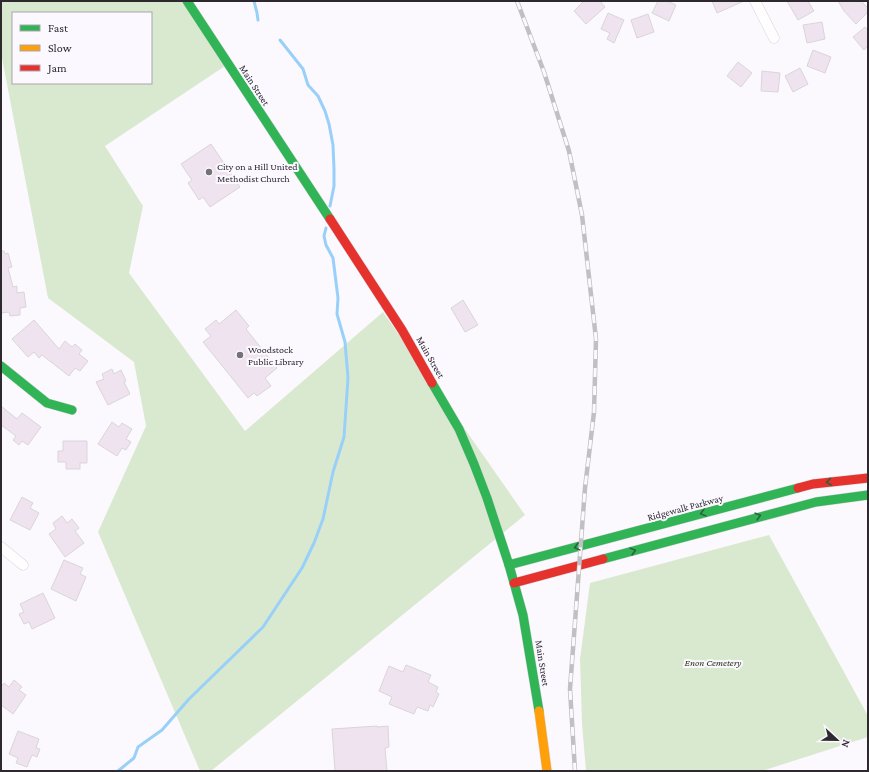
<svg xmlns="http://www.w3.org/2000/svg" width="869" height="772" font-family="'Crimson Pro',serif">
<style>
.green{fill:#d9e9cf;fill-rule:evenodd}
.lines{fill:none;stroke-linecap:round;stroke-linejoin:round}
.stream{stroke:#99d0f9;stroke-width:3}
.building{fill:#efe3ef;stroke:#d9d5da}
.street-casing{stroke:#d8d5da;stroke-width:11}
.fast-casing{stroke:#d8d5da;stroke-width:10}
.slow-casing{stroke:#d8d5da;stroke-width:10}
.jam-casing{stroke:#d8d5da;stroke-width:10}
.street{stroke:#fffeff;stroke-width:10}
.fast{stroke:#30b455;stroke-width:9}
.slow{stroke:#ff9f0a;stroke-width:9}
.jam{stroke:#e5322d;stroke-width:9}
.rail-casing{stroke:#c0bfc1;stroke-width:4.5}
.rail{stroke:#fcf8ff;stroke-width:3;stroke-dasharray:9;stroke-linecap:butt}
.oneway{stroke:#2e613e}
.poi-dot{fill:#757277;stroke:#fcf8ff;stroke-width:1.5}
.labels{text-anchor:middle;stroke-width:4;stroke-linejoin:round;paint-order:stroke}
.street-label{font-size:10px;fill:#2d292f;stroke:#fcf8ff}
.poi-label{font-size:10px;fill:#2d292f;stroke:#fcf8ff;text-anchor:start}
.park-label{font-size:10px;font-style:italic;fill:#1e3010;stroke:#fcf8ff}
</style>
<rect width="100%" height="100%" fill="#fcf9fe"/>
<g class="green">
<path d="M1 1H183L225 66 105 146 143 206 129 273 245 431 383 312 525 515 211 771H200L98 532 146 426 134 362 48 298 1 53ZM13 13H151V83H13Z"/>
<polygon points="769,535 868,716 868,737 762,771 586,771 582,724 580,659 590,583"/>
</g>
<g class="lines">
<g class="stream">
<polyline points="254,1 257,13 258,20"/>
<polyline points="280,40 303,69 308,85 318,96 325,111 329,124 333,145 334,169 334,186 330,206"/>
<polyline points="118,771 134,758 138,747 162,730 189,699 263,627 302,568 314,543 323,519 333,472 344,437 348,378 345,342 337,314 338,298 333,258 326,245 324,236 326,228"/>
</g>
</g>
<g class="building">
<polygon points="584,1 600,1 605,7 586,24 574,11"/>
<polygon points="658,1 667,1 676,5 669,21 652,13"/>
<polygon points="712,1 744,1 717,13"/>
<polygon points="787,1 808,1 814,11 798,20"/>
<polygon points="838,1 861,1 868,8 868,12 856,24 844,11"/>
<polygon points="608,13 624,20 614,43 607,39 610,33 601,29"/>
<polygon points="648,14 654,32 637,38 631,20"/>
<polygon points="822,22 825,39 807,43 803,25"/>
<polygon points="865,27 868,30 868,46 864,50 853,37"/>
<polygon points="813,50 831,57 825,73 807,66"/>
<polygon points="738,62 752,73 741,87 727,76"/>
<polygon points="800,68 808,84 793,92 785,76"/>
<polygon points="762,71 780,73 778,92 761,91"/>
<polygon points="211,144 240,187 210,207 203,197 199,200 188,183 192,180 181,164"/>
<polygon points="1,251 4,251 5,254 8,253 12,267 8,268 13,287 17,286 17,293 24,292 26,307 20,308 20,315 10,316 9,312 1,313"/>
<polygon points="463,300 478,325 465,332 451,308"/>
<polygon points="236,310 249,326 246,329 277,368 265,378 271,386 257,396 254,393 248,398 203,342 211,336 205,329 216,320 219,324"/>
<polygon points="34,320 59,349 65,341 72,347 75,344 82,350 79,354 88,361 80,371 75,368 69,376 42,355 39,358 34,352 28,357 12,339"/>
<polygon points="112,369 114,374 121,370 126,381 124,382 130,394 108,405 96,382 104,379 102,374"/>
<polygon points="1,406 17,419 22,413 41,427 28,445 22,441 19,445 13,440 16,436 1,425"/>
<polygon points="112,422 119,427 122,423 132,429 126,439 131,442 126,450 122,448 117,456 98,444"/>
<polygon points="63,441 87,441 87,463 80,463 80,469 66,469 66,462 58,462 58,451 63,451"/>
<polygon points="22,497 33,503 30,508 39,513 30,530 10,520"/>
<polygon points="62,516 67,523 72,519 79,528 75,531 84,543 65,557 49,534 56,529 53,523"/>
<polygon points="64,560 83,568 80,574 86,577 76,601 51,589"/>
<polygon points="43,593 55,618 32,629 29,622 24,624 19,614 24,612 20,604"/>
<polygon points="406,665 431,675 428,682 438,687 436,692 439,694 433,707 430,705 428,711 417,707 414,714 389,704 392,697 379,691 389,666 403,672"/>
<polygon points="14,680 22,687 19,690 26,695 13,714 1,705 1,687 4,683 9,687"/>
<polygon points="377,726 377,727 388,726 389,747 385,748 387,771 335,771 332,729"/>
<polygon points="18,731 39,739 36,748 40,749 37,757 32,755 27,767 16,763 18,758 9,754"/>
</g>
<g class="lines">
<g class="street-casing">
<g id="street">
<polyline points="755,1 774,38"/>
<polyline points="1,547 23,565"/>
</g>
</g>
<g class="fast-casing">
<g id="fast">
<polyline points="187,1 330,219"/>
<polyline points="1,366 47,403 72,410"/>
<polyline points="432,383 459,429 474,464 487,498 509,565 523,615 539,711"/>
<polyline points="603,559 816,502 868,495"/>
<polyline points="509,565 798,488"/>
</g>
</g>
<g class="slow-casing">
<polyline id="slow" points="539,711 547,771"/>
</g>
<g class="jam-casing">
<g id="jam">
<polyline points="330,219 402,330 432,383"/>
<polyline points="798,488 813,484 868,478"/>
<polyline points="514,583 603,559"/>
</g>
</g>
<use href="#street" class="street"/>
<use href="#fast" class="fast"/>
<use href="#slow" class="slow"/>
<use href="#jam" class="jam"/>
<g class="rail-casing">
<polyline id="rail" points="517,1 544,72 569,151 582,215 596,339 594,412 585,488 570,689 575,771"/>
</g>
<use href="#rail" class="rail"/>
</g>
<defs><path id="oneway-chevron" d="M-2-3.5L2.5 0L-2 3.5" fill="none" stroke-width="1.6" stroke-linecap="round" stroke-linejoin="round"/></defs>
<g class="oneway">
<use href="#oneway-chevron" transform="translate(829 482) rotate(172)"/>
<use href="#oneway-chevron" transform="translate(703 513) rotate(165)"/>
<use href="#oneway-chevron" transform="translate(758 516) rotate(-16)"/>
<use href="#oneway-chevron" transform="translate(577 547) rotate(165)"/>
<use href="#oneway-chevron" transform="translate(633 551) rotate(-15)"/>
</g>
<g class="poi-dot">
<circle cx="209" cy="172" r="4"/>
<circle cx="240" cy="355" r="4"/>
</g>
<g class="labels">
<g class="street-label">
<text transform="translate(255 85) rotate(57)" y="4">Main Street</text>
<text transform="translate(431 357) rotate(60)" y="4">Main Street</text>
<text transform="translate(685 507) rotate(-15)" y="4">Ridgewalk Parkway</text>
<text transform="translate(543 663) rotate(81)" y="4">Main Street</text>
</g>
<g class="poi-label">
<text x="217" y="170">City on a Hill United<tspan x="217" dy="12">Methodist Church</tspan></text>
<text x="248" y="353">Woodstock<tspan x="248" dy="12">Public Library</tspan></text>
</g>
<g class="park-label">
<text x="713" y="666">Enon Cemetery</text>
</g>
</g>
<rect width="869" height="772" fill="none" stroke="#2d292f" stroke-width="4"/>
<rect x="12" y="12" width="140" height="72" fill="#fcf8ff" stroke="#a9a5ac"/>
<rect x="20" y="25" width="20" height="6" fill="#30b455" stroke="#a9a5ac"/>
<text x="48" y="32" font-size="12" fill="#2d292f">Fast</text>
<rect x="20" y="45" width="20" height="6" fill="#ff9f0a" stroke="#a9a5ac"/>
<text x="48" y="52" font-size="12" fill="#2d292f">Slow</text>
<rect x="20" y="65" width="20" height="6" fill="#e5322d" stroke="#a9a5ac"/>
<text x="48" y="72" font-size="12" fill="#2d292f">Jam</text>
<g transform="translate(837 740) rotate(112)" stroke="#fcf8ff" stroke-width="3" paint-order="stroke">
<path d="M0-3L7 15L0 10L-7 15Z" fill="#2d292f"/>
<text y="-6" font-size="11" font-weight="bold" text-anchor="middle" fill="#2d292f">N</text>
</g>
</svg>
